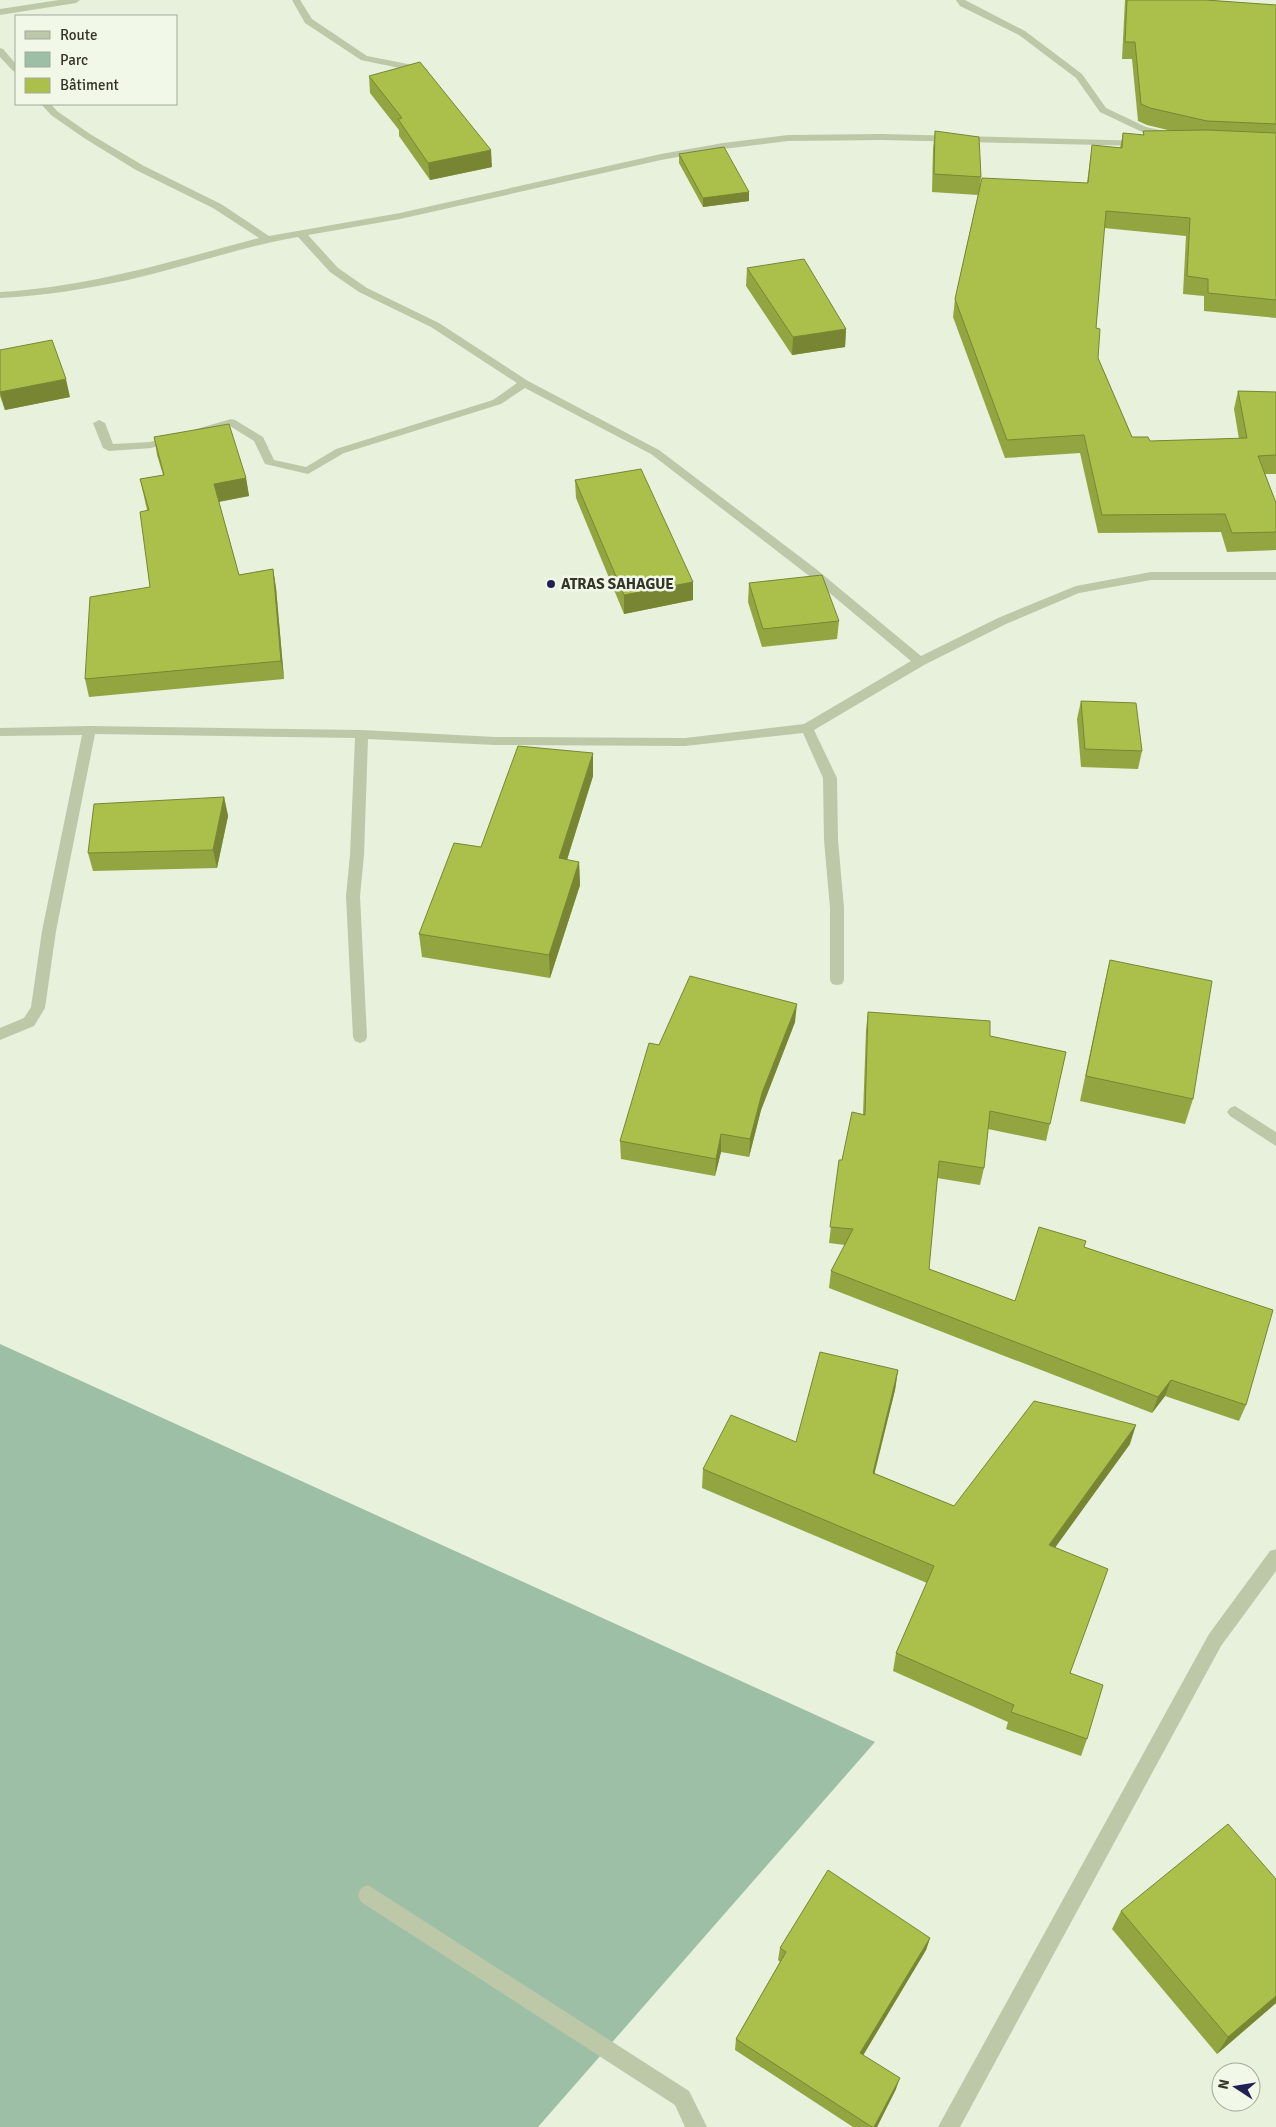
<svg xmlns="http://www.w3.org/2000/svg" width="1276" height="2127" font-family="Signika,sans-serif">
<style>
.green{fill:#9cbfa6}
.lines{fill:none;stroke-linecap:round;stroke-linejoin:round}
.minor{fill:#bcc8a8;fill-rule:evenodd}
.wall{fill:#93a540}
.shaded-wall{fill:#788634}
.building{fill:#abc04b;stroke:#788634}
.poi-dot{fill:#202055;stroke:#f1f8e8;stroke-width:2}
.labels{text-anchor:middle;stroke-width:5;stroke-linejoin:round;paint-order:stroke}
.poi-label{font-size:15px;font-weight:bold;fill:#323528;stroke:#f1f8e8;text-anchor:start}
</style>
<rect width="100%" height="100%" fill="#e7f1dc"/>
<polygon class="green" points="0,1344 875,1742 538,2127 0,2127"/>
<g class="lines">
<g class="minor">
<polygon points="59,0 80,0 76,3 0,15 0,9"/>
<polygon points="292,0 300,0 312,19 367,56 423,67 428,70 423,73 361,60 305,23"/>
<polygon points="956,0 965,0 1025,31 1082,74 1106,108 1146,127 1173,133 1175,135 1170,138 1140,131 1100,112 1076,78 1019,35 960,6"/>
<polygon points="0,48 3,49 16,64 16,72 13,71 0,57"/>
<path d="M41 104H51L57 111 90 134 144 166 221 204 269 236 400 213 661 154 723 143 788 135 882 134 1145 141 1147 143 1142 146 882 140 788 141 723 149 661 160 400 219 308 235 338 268 367 288 439 323 528 381 659 450 816 569 921 656 998 618 1076 586 1151 572H1276V580H1151L1079 593 1006 624 924 665 814 730 837 778 838 840 844 908V980L842 984 837 985 832 984 830 980V908L824 840 823 778 803 733 685 746 495 745 368 739 364 855 360 896 367 1037 365 1041 360 1043 355 1041 353 1037 346 896 350 855 355 738 95 734 56 931 45 1008 34 1026 0 1040V1028L24 1018 31 1007 42 931 82 735 0 736V728L89 726 362 730 495 737 685 738 804 724 911 661 808 575 651 454 525 388 501 404 344 453 308 474 265 464 254 441 230 426 197 435 193 434 191 432 193 430 231 419 235 420 263 437 274 460 306 467 336 449 493 400 517 383 431 327 359 292 330 272 298 237C240 247 185 267 128 280 86 289 43 296 0 298V292C89 287 173 261 259 238L213 208 136 170 84 138 51 115Z"/>
<polygon points="99,420 105,423 113,444 150,442 175,435 181,438 179,440 151,448 109,451 103,448 93,423"/>
<polygon points="1235,1106 1276,1132 1276,1146 1230,1116 1227,1112 1230,1108"/>
<polygon points="1276,1549 1276,1571 1221,1646 960,2127 938,2127 1209,1634 1270,1551"/>
<polygon points="368,1885 689,2091 707,2127 685,2127 675,2105 361,1902 358,1895 361,1888"/>
</g>
</g>
<g class="wall">
<polygon points="1125,0 1206,0 1276,5 1276,318 1204,311 1204,296 1183,294 1186,236 1104,228 1096,328 1098,358 1132,437 1150,441 1239,439 1234,409 1238,391 1276,392 1276,474 1265,474 1276,503 1276,550 1227,552 1221,532 1098,533 1080,453 1005,458 953,317 955,299 978,195 932,192 933,148 935,131 981,177 980,189 1087,183 1092,145 1120,148 1123,133 1143,135 1143,131 1172,131 1147,125 1138,121 1132,59 1122,59"/>
<polygon points="369,76 492,167 430,180 399,136 399,130 370,93"/>
<polygon points="679,154 749,201 703,207 679,163"/>
<polygon points="747,268 846,329 845,347 792,355 746,286"/>
<polygon points="0,350 70,397 5,410 0,396"/>
<polygon points="154,437 246,478 249,496 219,502 239,575 273,569 276,588 284,679 89,697 85,679 150,587 147,510 140,479 163,475 157,455"/>
<polygon points="575,480 693,582 693,600 624,614 576,498"/>
<polygon points="749,583 839,621 837,639 762,647 748,602"/>
<polygon points="1081,701 1142,751 1138,769 1081,767 1077,719"/>
<polygon points="593,753 593,776 567,860 579,862 580,885 550,978 422,957 419,934 481,847"/>
<polygon points="224,797 228,816 217,868 93,871 88,853"/>
<polygon points="1110,960 1193,1099 1185,1124 1080,1101 1104,986"/>
<polygon points="868,1012 990,1036 1066,1052 1046,1141 988,1129 984,1168 980,1185 937,1178 929,1269 1015,1301 1084,1247 1246,1405 1239,1421 1165,1396 1152,1413 829,1288 831,1271 845,1245 829,1243 839,1160 842,1160 863,1114 866,1030"/>
<polygon points="795,1022 761,1110 749,1157 721,1152 715,1176 621,1159 620,1141 659,1045"/>
<polygon points="898,1370 895,1390 874,1473 954,1506 1130,1444 1055,1547 1071,1673 1087,1739 1081,1756 1006,1729 1008,1722 893,1671 896,1653 927,1583 702,1488 703,1469 796,1442"/>
<polygon points="1121,1911 1276,2003 1217,2054 1112,1929"/>
<polygon points="930,1938 926,1950 863,2055 896,2089 877,2127 853,2127 735,2050 736,2039 780,1962 778,1960 780,1948"/>
</g>
<g class="shaded-wall">
<polygon points="491,150 492,167 430,180 428,163"/>
<polygon points="749,192 749,201 703,207 703,198"/>
<polygon points="846,329 845,347 792,355 793,337"/>
<polygon points="66,379 70,397 5,410 0,392"/>
<polygon points="246,478 249,496 217,502 214,484"/>
<polygon points="273,569 276,588 284,679 281,661"/>
<polygon points="693,582 693,600 624,614 624,595"/>
<polygon points="593,753 593,776 560,882 559,858"/>
<polygon points="224,797 228,816 217,868 213,850"/>
<polygon points="579,862 580,885 550,978 549,955"/>
<polygon points="797,1004 795,1022 761,1110 749,1157 750,1139 762,1093"/>
<polygon points="721,1134 721,1152 715,1176 716,1159"/>
<polygon points="898,1370 895,1390 870,1492 873,1473"/>
<polygon points="1171,1380 1165,1396 1152,1413 1158,1397"/>
<polygon points="1136,1425 1130,1444 1044,1563 1049,1545"/>
<polygon points="930,1938 926,1950 858,2064 860,2053"/>
<polygon points="1276,1996 1276,2003 1217,2054 1228,2037"/>
<polygon points="900,2078 896,2089 877,2127 874,2127"/>
</g>
<g class="building">
<polygon points="1127,0 1206,0 1276,5 1276,124 1207,121 1150,108 1141,104 1135,42 1125,42"/>
<polygon points="420,62 491,150 428,163 398,119 402,118 369,76"/>
<polygon points="1207,130 1276,133 1276,300 1208,293 1208,279 1187,276 1190,218 1106,211 1096,328 1100,329 1098,358 1132,437 1148,437 1150,441 1247,438 1238,391 1276,392 1276,455 1258,456 1276,503 1276,532 1232,533 1225,514 1102,515 1084,435 1007,440 955,299 982,178 1088,183 1092,145 1122,148 1123,133 1144,135 1143,131"/>
<polygon points="935,131 979,137 981,177 934,174"/>
<polygon points="724,147 749,192 703,198 679,154"/>
<polygon points="804,259 846,329 793,337 747,268"/>
<polygon points="52,340 66,379 0,392 0,350"/>
<polygon points="229,424 246,478 214,484 239,575 273,569 281,661 85,679 90,597 150,587 140,512 149,510 140,479 164,475 154,437"/>
<polygon points="641,469 693,582 624,595 575,480"/>
<polygon points="822,575 839,621 763,629 749,583"/>
<polygon points="1081,701 1136,703 1142,751 1085,749"/>
<polygon points="518,746 593,753 559,858 579,862 549,955 419,934 454,843 481,847"/>
<polygon points="224,797 213,850 88,853 94,804"/>
<polygon points="1110,960 1212,981 1193,1099 1086,1076"/>
<polygon points="690,976 797,1004 762,1093 750,1139 721,1134 716,1159 620,1141 649,1043 659,1045"/>
<polygon points="868,1012 990,1021 990,1036 1066,1052 1050,1124 990,1111 984,1168 939,1161 929,1269 1015,1301 1039,1227 1086,1241 1084,1247 1273,1310 1246,1405 1171,1380 1158,1397 831,1271 853,1229 830,1227 839,1160 842,1160 852,1112 865,1115"/>
<polygon points="820,1352 898,1370 873,1473 954,1506 1034,1401 1136,1425 1049,1545 1108,1569 1070,1673 1103,1685 1087,1739 1011,1712 1014,1705 896,1653 934,1566 703,1469 731,1415 796,1442"/>
<polygon points="1228,1824 1276,1879 1276,1996 1228,2037 1121,1911"/>
<polygon points="828,1870 930,1938 860,2053 900,2078 874,2127 872,2127 736,2039 786,1952 780,1948"/>
</g>
<circle class="poi-dot" cx="551" cy="584" r="5"/>
<g class="labels">
<g class="poi-label">
<text x="561" y="589">ATRAS SAHAGUE</text>
</g>
</g>
<rect x="15" y="15" width="162" height="90" fill="#f1f8e8" stroke="#a5aa9b"/>
<rect x="25" y="31" width="25" height="8" fill="#bcc8a8" stroke="#a5aa9b"/>
<text x="60" y="40" font-size="15" fill="#323528">Route</text>
<rect x="25" y="52" width="25" height="15" fill="#9cbfa6" stroke="#a5aa9b"/>
<text x="60" y="65" font-size="15" fill="#323528">Parc</text>
<rect x="25" y="78" width="25" height="15" fill="#abc04b" stroke="#a5aa9b"/>
<text x="60" y="90" font-size="15" fill="#323528">Bâtiment</text>
<g transform="translate(1236 2087) rotate(282)"><circle r="24" fill="#f1f8e8" stroke="#a5aa9b"/>
<path d="M0-4L9 19L0 12L-9 19Z" fill="#202055"/>
<text y="-8" font-size="14" font-weight="bold" text-anchor="middle" fill="#323528">N</text>
</g>
</svg>
